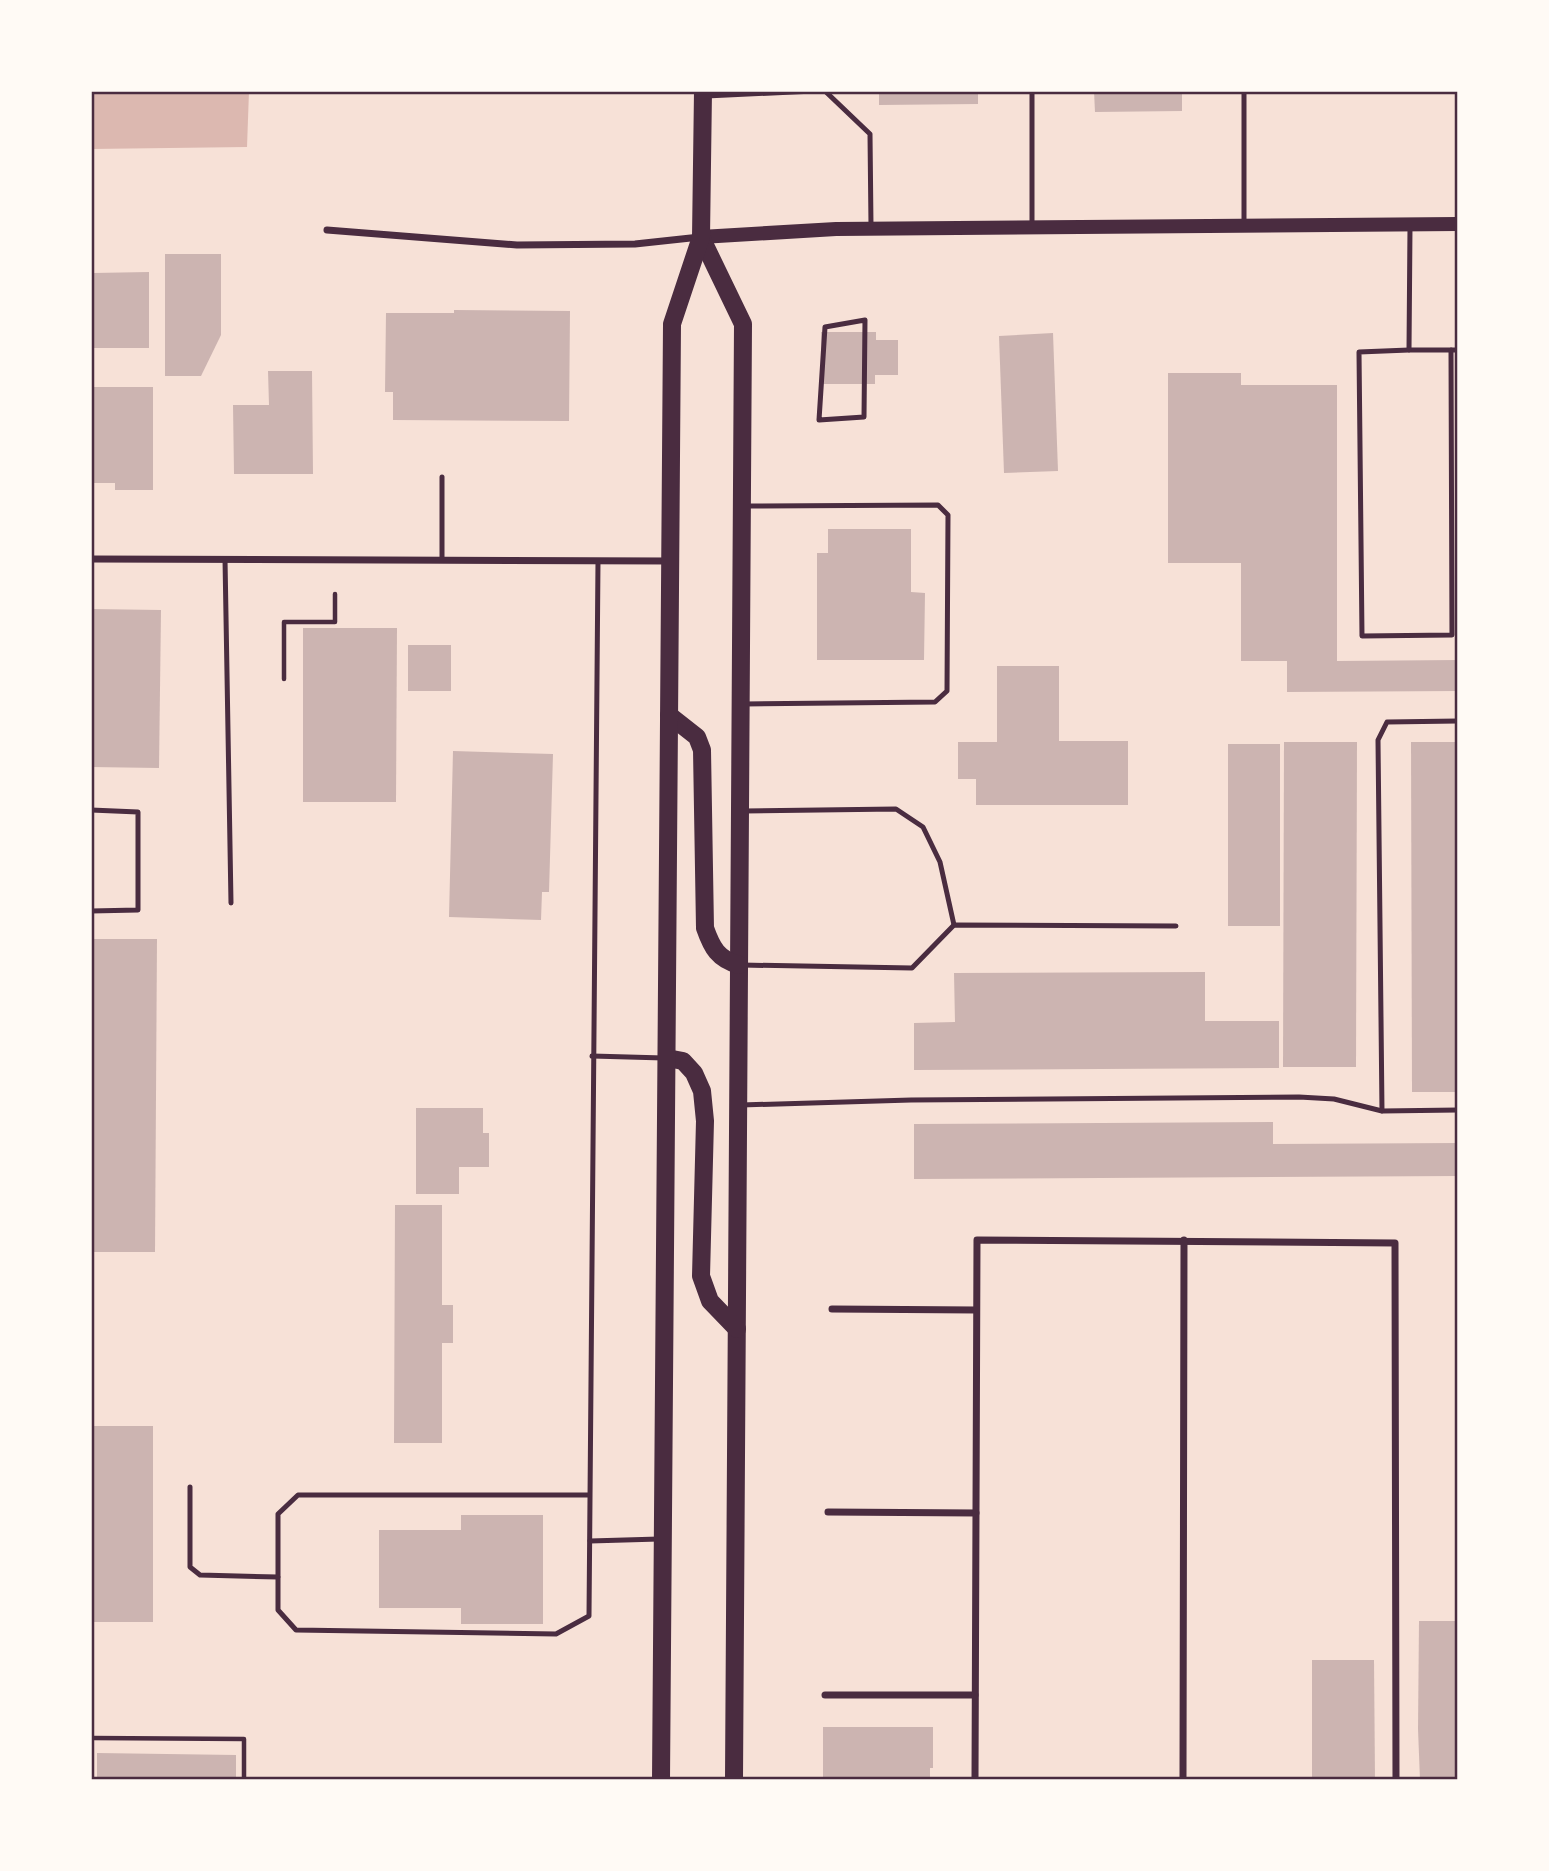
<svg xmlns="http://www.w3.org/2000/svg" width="1549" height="1871" font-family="'Open Sans',sans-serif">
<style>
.water{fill:#dcb8b0}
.building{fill:#ccb4b1}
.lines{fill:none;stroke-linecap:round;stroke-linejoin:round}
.path{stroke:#4a2c40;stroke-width:4.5}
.service{stroke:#4a2c40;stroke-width:5}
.minor{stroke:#4a2c40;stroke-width:7}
.secondary{stroke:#4a2c40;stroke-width:14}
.primary{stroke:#4a2c40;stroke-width:18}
.neatline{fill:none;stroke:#4a2c40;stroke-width:2.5}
</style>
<rect width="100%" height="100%" fill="#f7e1d7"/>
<polygon class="water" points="91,91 249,91 247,147 91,149"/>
<g class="building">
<polygon points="879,91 978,91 978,104 879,105"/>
<polygon points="1094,91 1182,91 1182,111 1095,112"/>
<polygon points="165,254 221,254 221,335 201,376 165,376"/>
<polygon points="149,272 149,348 93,348 93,273"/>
<polygon points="454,310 570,311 569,421 393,420 393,392 385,392 386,313 454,313"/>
<polygon points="821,332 876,332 876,340 898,340 898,375 875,375 875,384 821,384"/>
<polygon points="1053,333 1058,471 1004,473 999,336"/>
<polygon points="268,371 312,371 313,474 234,474 233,405 269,405"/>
<polygon points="1168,373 1241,373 1241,385 1337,385 1337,661 1458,660 1458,691 1287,692 1287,661 1241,661 1241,563 1168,563"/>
<polygon points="91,387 153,387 153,490 115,490 115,483 91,483"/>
<polygon points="828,529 911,529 911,592 925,593 924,660 817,660 817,553 828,553"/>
<polygon points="91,609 161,610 159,768 91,767"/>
<polygon points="303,628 397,628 396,802 303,802"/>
<rect x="408" y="645" width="43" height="46"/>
<polygon points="997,666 1059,666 1059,741 1128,741 1128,805 976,805 976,779 958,779 958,742 997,742"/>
<polygon points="1284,742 1357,742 1356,1067 1283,1067"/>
<polygon points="1411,742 1458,742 1458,1092 1412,1092"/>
<rect x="1228" y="744" width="52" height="182"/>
<polygon points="453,751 553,754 549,892 542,892 541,920 449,917"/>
<polygon points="91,939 157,939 155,1252 91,1252"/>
<polygon points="1205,972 1205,1021 1279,1021 1279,1068 914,1070 914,1023 955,1022 954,973"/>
<polygon points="416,1108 483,1108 483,1133 489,1133 489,1167 459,1167 459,1194 416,1194"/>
<polygon points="1273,1122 1273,1144 1458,1143 1458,1176 914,1179 914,1124"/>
<polygon points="395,1205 442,1205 442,1305 453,1305 453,1343 442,1343 442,1443 394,1443"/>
<rect x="91" y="1426" width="62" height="196"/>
<polygon points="461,1515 543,1515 543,1624 461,1624 461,1608 379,1608 379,1530 461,1530"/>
<polygon points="1419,1621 1458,1621 1458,1780 1420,1780 1418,1729"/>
<polygon points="1312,1660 1374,1660 1375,1780 1312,1780"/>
<polygon points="823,1727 933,1727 933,1768 930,1768 930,1780 823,1780"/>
<polygon points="97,1753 236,1755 236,1780 97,1780"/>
</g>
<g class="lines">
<g class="path">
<polyline points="284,679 284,622 335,622 335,594"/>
<polyline points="92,1738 244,1739 244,1780"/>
</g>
<g class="service">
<polyline points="825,91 870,134 871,226"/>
<polyline points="1032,91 1032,225"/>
<polyline points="706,96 814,91"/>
<polyline points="1244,224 1244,91"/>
<polyline points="1410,227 1409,350 1458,350"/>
<polygon points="865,320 864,417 819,420 825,327"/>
<polyline points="1409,350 1359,352 1362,636 1452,635 1451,350"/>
<polyline points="442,477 442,560"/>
<polyline points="225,559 231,903"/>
<polyline points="744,704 935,702 947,691 948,515 938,505 744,506"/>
<polyline points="91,810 138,812 138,910 91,911"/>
<polyline points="744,811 896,809 923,827 940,862 954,925"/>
<polyline points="742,965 912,968 954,925 1176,926"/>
<polyline points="592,1056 664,1058"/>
<polyline points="741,1105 911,1100 1299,1097 1334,1099 1382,1111 1458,1110"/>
<polyline points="1382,1111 1378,740 1387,722 1458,721"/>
<polyline points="190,1487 190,1567 200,1575 278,1577"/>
<path d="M590 1495H298L278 1514V1610L296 1630 556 1634 589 1616C592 1264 593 912 598 561"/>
<polyline points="590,1541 659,1539"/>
</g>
<g class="minor">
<polyline points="327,230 517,245 635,244 700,237"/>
<polyline points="91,559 670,561"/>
<polyline points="832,1309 976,1310"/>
<polyline points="828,1512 976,1513"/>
<polyline points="825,1695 975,1695"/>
<polyline points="975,1780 977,1240 1395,1243 1396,1780"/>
<polyline points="1183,1780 1184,1240"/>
</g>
<polyline class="secondary" points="701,237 836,229 1458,224"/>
<g class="primary">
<polyline points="701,237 743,324 734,1780"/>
<path d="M669 715 697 737 702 750 705 928C712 948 718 959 739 965"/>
<polyline points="667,1058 683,1061 694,1073 702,1091 705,1121 701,1276 710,1301 737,1329"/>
<polyline points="661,1780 672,324 701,237 703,91"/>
</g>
</g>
<rect width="1549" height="1871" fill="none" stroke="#fffaf5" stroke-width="186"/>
<rect x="93" y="93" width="1363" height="1685" class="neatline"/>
</svg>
